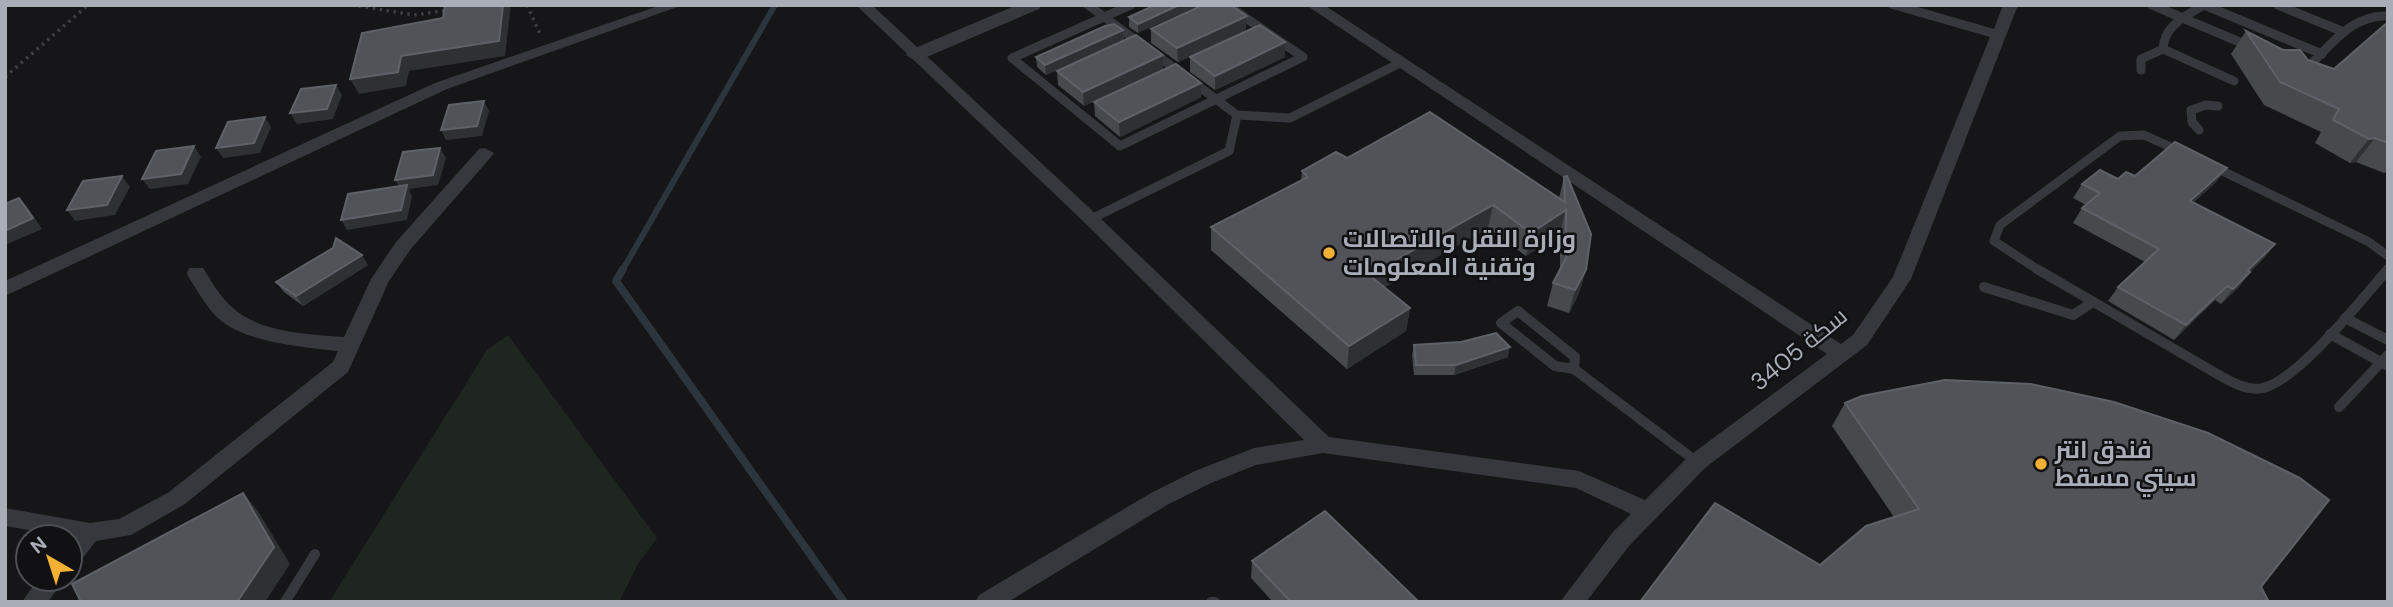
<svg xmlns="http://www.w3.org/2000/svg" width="2393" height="607" font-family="'DM Sans',Cairo,sans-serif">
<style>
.green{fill:#1e261f}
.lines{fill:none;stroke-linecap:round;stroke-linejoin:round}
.stream-far1{stroke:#2c353c;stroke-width:6}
.stream{stroke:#2c353c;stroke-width:8}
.path{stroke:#3d3f44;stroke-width:3.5;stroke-dasharray:2.5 4.5;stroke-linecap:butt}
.service-far1{stroke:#37383d;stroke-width:9}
.service{stroke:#37383d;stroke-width:10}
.minor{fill:#37383d;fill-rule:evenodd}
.tertiary{fill:#37383d;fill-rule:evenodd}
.wall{fill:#47494d}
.shaded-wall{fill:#2f3033}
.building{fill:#525359;stroke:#5f6168;stroke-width:2}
.poi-dot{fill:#f2b134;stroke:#111113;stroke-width:2.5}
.labels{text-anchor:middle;stroke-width:5;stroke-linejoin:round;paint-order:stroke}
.poi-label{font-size:24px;font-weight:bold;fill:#a8adb8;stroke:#111113;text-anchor:start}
.street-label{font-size:24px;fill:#a8adb8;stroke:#111113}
</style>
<rect width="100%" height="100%" fill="#161618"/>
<polygon class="green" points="508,335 657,538 638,564 619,602 329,602 487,350"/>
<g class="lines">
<polyline class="stream-far1" points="622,271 775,5"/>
<polyline class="stream" points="623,269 616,281 844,602"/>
<g class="path">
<polyline points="352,5 414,15 449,10"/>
<polyline points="527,5 541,36"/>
<polyline points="5,77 88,5"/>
</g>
<g class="service-far1">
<polyline points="1088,5 1141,44"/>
<polyline points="1131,5 1012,58 1120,146 1303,57 1227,5"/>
<polyline points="2152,5 2249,46"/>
<polyline points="2204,5 2322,54"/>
<polyline points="2278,5 2344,32"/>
<polyline points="2163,49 2234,81"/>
<polyline points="1153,53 1181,73"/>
<path d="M2303 66 2310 65C2333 43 2353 14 2388 16"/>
<path d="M2141 70V59L2163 49C2164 25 2186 16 2204 5"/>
<polyline points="1193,82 1237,115 1290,118 1400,63"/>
<polyline points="2199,130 2192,122 2191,110 2206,105 2218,106"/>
<polyline points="2214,167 2369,242 2388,256"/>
<polyline points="1091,219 1229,151 1237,115"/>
<polyline points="2040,271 1994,241 2000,225 2120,136 2144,135 2182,152"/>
</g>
<g class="service">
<path d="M2037 269 2212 371C2226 379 2246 392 2263 388 2297 381 2364 297 2388 269"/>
<polyline points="1984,287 2073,315 2093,302"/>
<polygon points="1518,311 1575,357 1574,369 1555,366 1501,323"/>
<polyline points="2345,318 2388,340"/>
<polyline points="2330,334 2388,366"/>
<polyline points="1574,369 1697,462"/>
<polyline points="2339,407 2388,355"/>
<polyline points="285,602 315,554"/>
<polyline points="1211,602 1215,602"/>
</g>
<g class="minor">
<polygon points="661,5 683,5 447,89 5,296 5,281 435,83"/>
<polygon points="856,5 872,5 1097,215 1329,437 1579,471 1645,500 1689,456 1827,354 1306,5 1324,5 1841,344 1853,335 1893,277 1990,37 1889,8 1887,5 1911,5 1994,29 2003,5 2018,5 1911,279 1867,345 1705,468 1629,546 1586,602 1560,602 1613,532 1631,514 1576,488 1323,453 1256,465 1211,483 1167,505 1008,602 975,602 979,595 1151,493 1195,471 1254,448 1304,440 1085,223"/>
<path d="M485 148 494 153 491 157 410 250 389 281 348 372 185 504 131 535 96 541 78 564 70 567V537L5 526V508L90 523 119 519 169 492 333 362 338 351C303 347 245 343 218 318 206 307 198 291 189 278L187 273 189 268H203C212 282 220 297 233 308 260 333 310 334 344 337L371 279 396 242 479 149Z"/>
<polygon points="38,579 64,579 48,602 22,602"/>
</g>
<polygon class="tertiary" points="1017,5 1042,5 1039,9 922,59 915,61 906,55 908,51"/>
</g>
<g class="wall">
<polygon points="1155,5 1138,33 1129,27 1129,17"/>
<polygon points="2388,22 2388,171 2384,173 2356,162 2350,163 2315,143 2321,132 2264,105 2231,54 2246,31 2283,50 2308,60 2334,69"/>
<polygon points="1151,29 1246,30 1178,62 1151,43"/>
<polygon points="1123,30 1124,40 1046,75 1037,67 1036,57"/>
<polygon points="1190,57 1285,57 1215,90 1190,72"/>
<polygon points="1163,69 1084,106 1058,85 1057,71"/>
<polygon points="1201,97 1120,137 1095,116 1094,102"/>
<polygon points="1347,158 1559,198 1564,177 1586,270 1579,293 1569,313 1547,306 1553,283 1560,270 1560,233 1526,256 1488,228 1384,287 1410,308 1406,331 1347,369 1211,250 1211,227 1301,181 1302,171"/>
<polygon points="2227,168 2216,182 2194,202 2275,244 2263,259 2250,272 2239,287 2221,304 2215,300 2174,340 2108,301 2118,287 2145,262 2073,223 2082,208 2086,205 2073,198 2082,184 2135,176"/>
<polygon points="368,265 303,306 284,292 276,282"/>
<polygon points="1414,345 1508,357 1454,375 1414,375 1412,355"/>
<polygon points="1845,403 2300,478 1640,602 1820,565 1894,517 1832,426"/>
<polygon points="1252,561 1419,602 1273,602 1251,578"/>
</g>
<g class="shaded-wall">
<polygon points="503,5 511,5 505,56 409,71 406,86 359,94 350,79"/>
<polygon points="1179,5 1201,5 1138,33 1138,24"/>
<polygon points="1247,16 1246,30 1178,62 1177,48"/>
<polygon points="1123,30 1124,40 1046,75 1045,65"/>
<polygon points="1285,42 1285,57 1215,90 1215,76"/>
<polygon points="1163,55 1163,69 1084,106 1083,92"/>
<polygon points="1201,83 1201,97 1120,137 1119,122"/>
<polygon points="336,85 342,95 333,119 297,124 290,113"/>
<polygon points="484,101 489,111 482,136 446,140 441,130"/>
<polygon points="265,117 271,127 260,153 223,158 216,148"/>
<polygon points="2375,138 2356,162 2350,163 2369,139"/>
<polygon points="194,146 201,157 188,184 150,189 142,179"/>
<polygon points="440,148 446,158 438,185 409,189 412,196 407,220 347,230 341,220 401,190 395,180"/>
<polygon points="2227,168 2216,182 2179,215 2190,201"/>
<polygon points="122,176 130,187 115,215 75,221 67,210"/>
<polygon points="19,198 28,208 42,229 5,245 5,231"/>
<polygon points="1493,205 1488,228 1366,298 1369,275"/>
<polygon points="1566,210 1560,233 1526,256 1531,233"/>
<polygon points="2275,244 2263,259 2236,285 2248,270"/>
<polygon points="362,255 368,265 303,306 296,296"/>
<polygon points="1586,270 1579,293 1569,313 1575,290"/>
<polygon points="2250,272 2239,287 2221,304 2233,289"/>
<polygon points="2227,286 2215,300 2174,340 2186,325"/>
<polygon points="1410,308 1406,331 1347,369 1349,346"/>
<polygon points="1510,347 1508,357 1454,375 1456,365"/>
<polygon points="243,493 258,511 290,564 265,602 237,602"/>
</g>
<g class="building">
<polygon points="445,5 503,5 499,41 401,56 398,72 350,79 362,33 443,18"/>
<polygon points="1155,5 1179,5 1138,24 1129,17"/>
<polygon points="1203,5 1230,5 1247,16 1177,48 1151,29"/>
<polygon points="2388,22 2388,143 2375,138 2369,139 2333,120 2339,109 2280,82 2246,31 2283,50 2300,50 2308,60 2334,69"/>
<polygon points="1114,24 1123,30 1045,65 1036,57 1105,26"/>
<polygon points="1260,25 1285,42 1215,76 1190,57"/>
<polygon points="1136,35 1163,55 1083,92 1057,71"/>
<polygon points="1176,64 1201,83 1119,122 1094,102"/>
<polygon points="336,85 327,109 290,113 301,89"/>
<polygon points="484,101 477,126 441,130 449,105"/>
<polygon points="1430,112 1565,202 1564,177 1567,176 1591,234 1586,270 1575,290 1553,283 1566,258 1566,210 1531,233 1493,205 1369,275 1410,308 1349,346 1211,227 1308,177 1302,171 1336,152 1347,158"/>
<polygon points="265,117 254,143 216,148 228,122"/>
<polygon points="2175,142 2227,168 2190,201 2275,244 2248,270 2250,272 2233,289 2227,286 2186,325 2118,287 2159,249 2082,208 2100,193 2082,184 2100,170 2118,179 2126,172 2135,176"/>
<polygon points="194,146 181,174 142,179 156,151"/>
<polygon points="440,148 433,175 395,180 403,152"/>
<polygon points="122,176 107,205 67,210 83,181"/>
<polygon points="407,185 401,210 341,220 348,194"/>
<polygon points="19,198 33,218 5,231 5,204"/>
<polygon points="336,238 362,255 296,296 276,282 333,248"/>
<polygon points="1496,333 1510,347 1456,365 1416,365 1414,345 1461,342"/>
<polygon points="1945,380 2031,384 2114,402 2208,433 2300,478 2329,500 2261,587 2269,602 1640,602 1715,503 1820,565 1866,526 1919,509 1845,403 1862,396"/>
<polygon points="243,493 274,547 237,602 77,602 80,600 72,584"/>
<polygon points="1325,511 1419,602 1291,602 1252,561"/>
</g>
<g class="poi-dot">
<circle cx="1329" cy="253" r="7"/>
<circle cx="2041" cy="464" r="7"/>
</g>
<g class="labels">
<g class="poi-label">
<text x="1343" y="247">وزارة النقل والاتصالات<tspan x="1343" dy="28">وتقنية المعلومات</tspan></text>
<text x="2055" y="458">فندق انتر<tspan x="2055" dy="28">سيتي مسقط</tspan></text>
</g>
<g class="street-label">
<text transform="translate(1799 349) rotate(-39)" y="8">سكة 3405</text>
</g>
</g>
<rect width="2393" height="607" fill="none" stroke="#a8adb8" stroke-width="14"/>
<g transform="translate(49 558) rotate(321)"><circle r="33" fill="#111113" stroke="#4d4f55" stroke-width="2"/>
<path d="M0-5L12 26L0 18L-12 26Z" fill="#f2b134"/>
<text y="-10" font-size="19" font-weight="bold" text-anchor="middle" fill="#a8adb8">N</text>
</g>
</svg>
